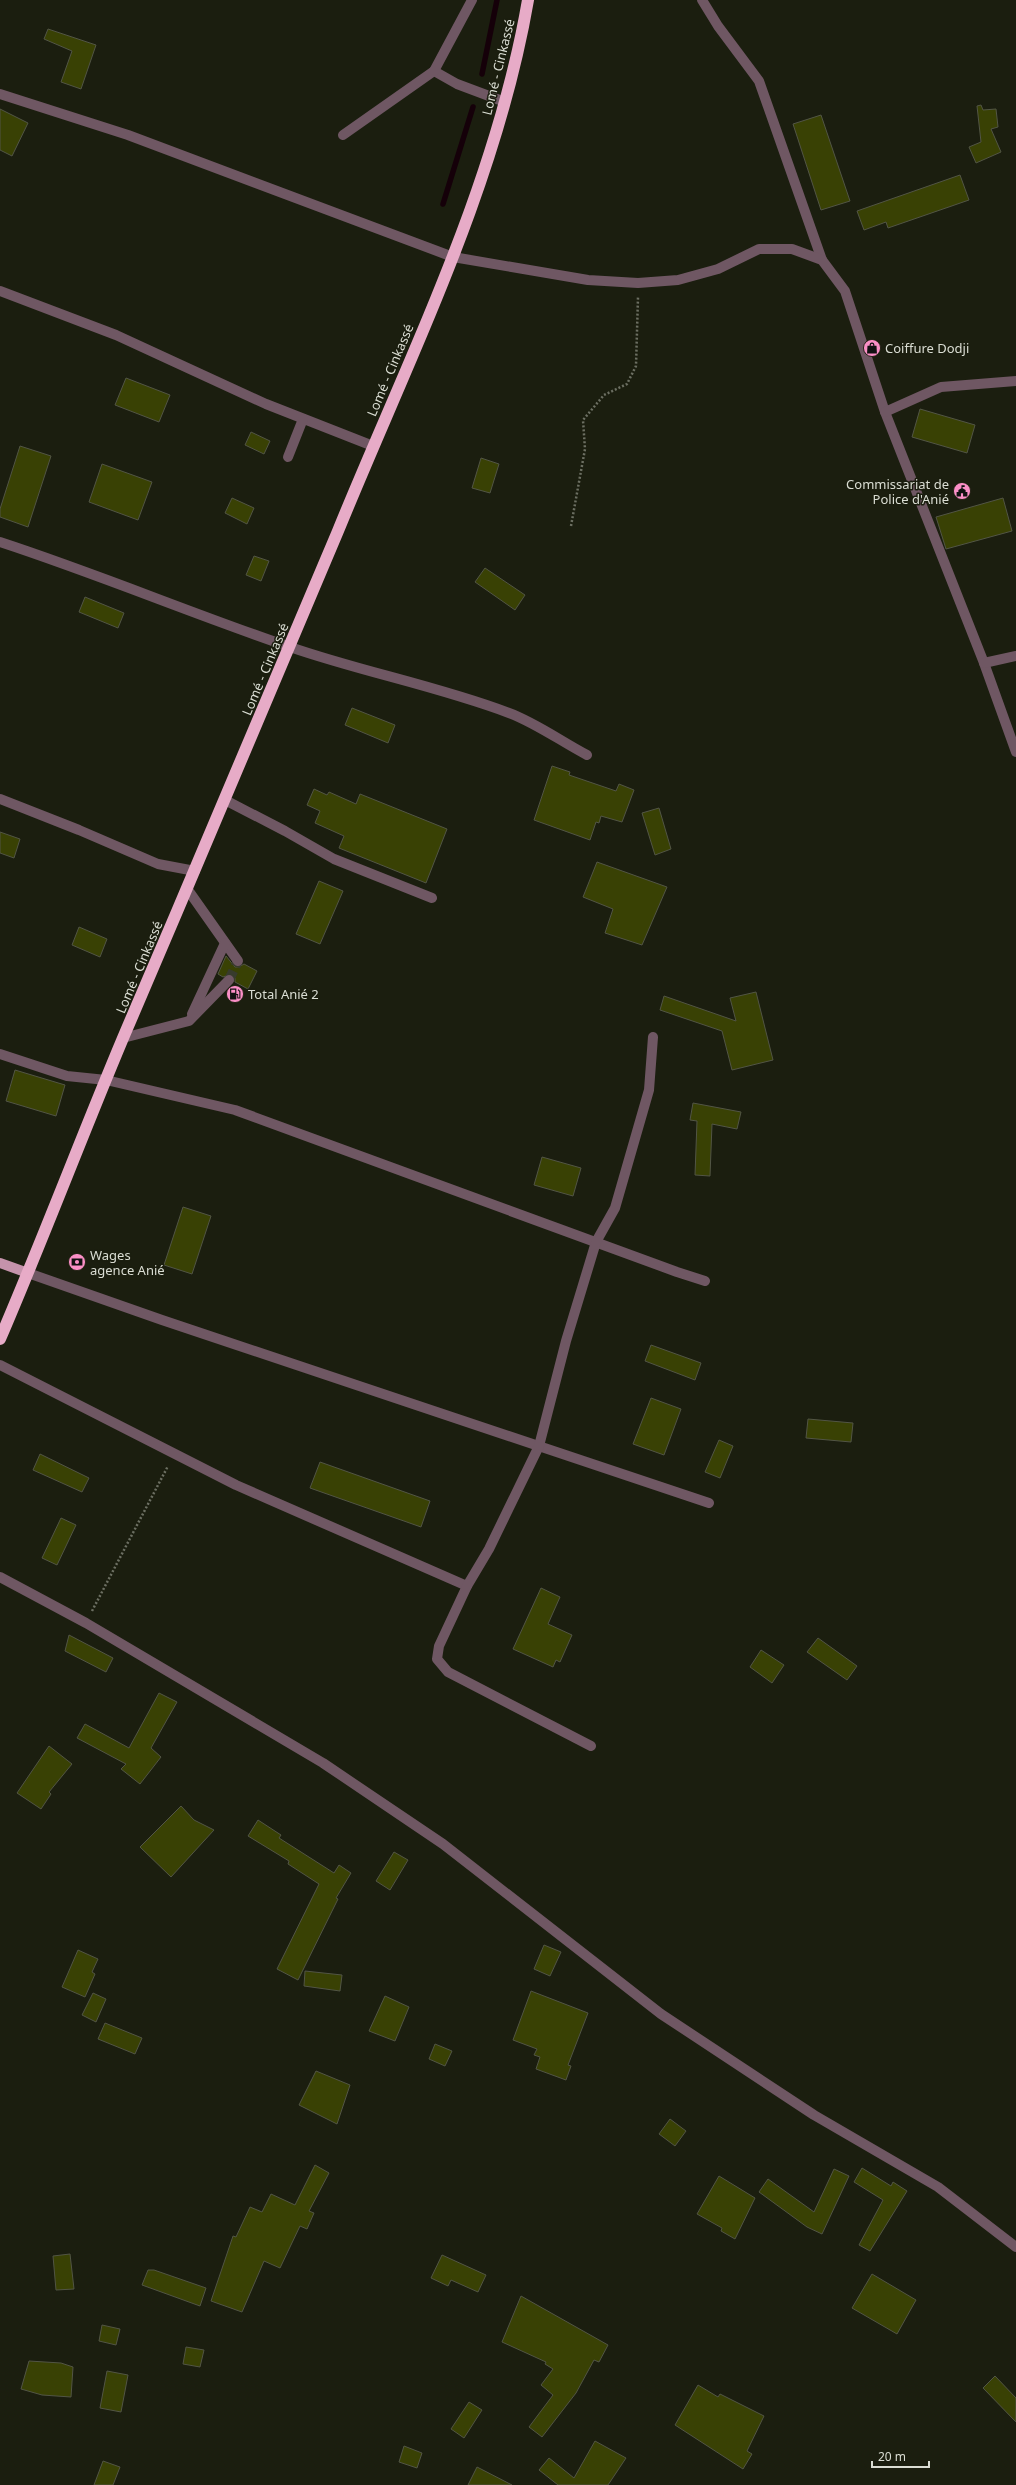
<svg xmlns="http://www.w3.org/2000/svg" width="1016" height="2485" font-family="'Noto Sans',sans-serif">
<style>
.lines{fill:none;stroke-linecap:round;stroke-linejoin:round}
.stream{stroke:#150009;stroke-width:5.5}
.building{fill:#394104;stroke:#525545}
.minor-tunnel{stroke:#383b2c;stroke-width:10;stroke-dasharray:10 5;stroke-linecap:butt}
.path{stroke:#6c6f62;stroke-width:2.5;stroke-dasharray:2 2;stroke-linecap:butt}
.minor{stroke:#6f5763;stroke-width:10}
.major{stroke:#c593ab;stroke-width:10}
.highway{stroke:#e7abc7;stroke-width:12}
.labels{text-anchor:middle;stroke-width:3;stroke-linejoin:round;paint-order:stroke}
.street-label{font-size:13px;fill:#daddd3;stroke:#1b1e0f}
.poi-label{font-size:13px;fill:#daddd3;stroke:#1b1e0f;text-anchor:start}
</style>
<rect width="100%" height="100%" fill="#1b1e0f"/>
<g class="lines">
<g class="stream">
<polyline points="482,74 497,0"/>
<polyline points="443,204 473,107"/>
</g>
</g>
<g class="building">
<polygon points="48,29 96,45 81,89 61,82 72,51 44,39"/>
<polygon points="981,105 983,110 996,109 998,127 991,129 1001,152 976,163 969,147 981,142 977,106"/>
<polygon points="0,109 28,123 12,156 0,150"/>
<polygon points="821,115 850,201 821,210 793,124"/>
<polygon points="960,175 969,200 888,228 886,222 864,230 857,211"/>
<polygon points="126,378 170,395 159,422 115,405"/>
<polygon points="920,409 975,425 967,453 912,437"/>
<polygon points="251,432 270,441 264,454 245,445"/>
<polygon points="20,446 51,456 28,527 0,517 0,509"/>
<polygon points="481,458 499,464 490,493 472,488"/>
<polygon points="102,464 152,482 138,520 89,502"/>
<polygon points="232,498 254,508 247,524 225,513"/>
<polygon points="1003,498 1012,531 946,549 936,517"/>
<polygon points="254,556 269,561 261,581 246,575"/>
<polygon points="485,568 525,595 515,610 475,582"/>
<polygon points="85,597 124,613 118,628 79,612"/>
<polygon points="352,708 395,725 388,743 345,725"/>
<polygon points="552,766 570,772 569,775 616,791 619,784 634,790 622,822 601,816 599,823 596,822 590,840 534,820"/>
<polygon points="314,789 327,795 329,792 356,804 360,794 447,829 426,883 339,848 344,836 315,823 320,811 307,805"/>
<polygon points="659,808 671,849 655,855 642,813"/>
<polygon points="0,832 20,839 14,858 0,853"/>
<polygon points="597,862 667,887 642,945 605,933 613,909 583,897"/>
<polygon points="319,881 343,891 320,944 296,934"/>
<polygon points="79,927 107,939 100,957 72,945"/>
<polygon points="226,956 235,967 239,967 244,964 257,971 248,989 235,982 235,978 231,974 223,977 218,974"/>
<polygon points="756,992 773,1060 732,1070 722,1031 660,1010 664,996 736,1021 730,998"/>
<polygon points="15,1070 65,1085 56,1116 6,1101"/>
<polygon points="693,1103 741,1112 737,1129 712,1124 710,1176 695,1175 697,1121 690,1120"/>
<polygon points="542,1157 581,1168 573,1196 534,1185"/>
<polygon points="183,1207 211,1216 192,1274 164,1265"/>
<polygon points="651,1345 701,1363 695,1380 645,1361"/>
<polygon points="651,1398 681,1409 664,1455 633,1444"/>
<polygon points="808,1419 853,1423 851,1442 806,1438"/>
<polygon points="719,1440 733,1446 720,1478 705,1472"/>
<polygon points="40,1454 89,1478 82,1492 33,1470"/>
<polygon points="320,1462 430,1501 421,1527 310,1488"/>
<polygon points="61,1518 76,1525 57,1565 42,1558"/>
<polygon points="541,1588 560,1597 548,1624 572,1635 560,1662 556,1660 553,1667 513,1649"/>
<polygon points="69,1635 113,1658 106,1672 65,1651"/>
<polygon points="818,1638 857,1666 847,1680 807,1652"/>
<polygon points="761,1650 784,1665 772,1683 750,1667"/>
<polygon points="159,1693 177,1702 151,1748 161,1757 140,1784 121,1769 126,1764 77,1738 85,1724 129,1748"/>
<polygon points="49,1746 72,1764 49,1792 51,1794 41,1809 17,1793"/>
<polygon points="181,1806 194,1820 214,1830 171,1877 140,1847"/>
<polygon points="258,1820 281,1835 279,1838 334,1873 339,1865 351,1873 336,1898 338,1899 298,1980 277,1969 319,1884 288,1864 289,1861 248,1836"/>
<polygon points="394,1852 408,1860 390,1890 376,1881"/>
<polygon points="544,1945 561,1952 550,1976 534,1969"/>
<polygon points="78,1950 98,1959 92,1972 95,1974 85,1997 62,1987"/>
<polygon points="305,1971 342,1975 340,1991 304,1986"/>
<polygon points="531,1991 588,2013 568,2065 571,2066 566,2080 536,2069 540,2057 534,2055 537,2049 513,2040"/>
<polygon points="93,1993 106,1999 96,2022 82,2015"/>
<polygon points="385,1996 409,2007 395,2041 369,2031"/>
<polygon points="105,2023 142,2038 135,2054 98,2039"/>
<polygon points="435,2044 452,2051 445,2066 429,2059"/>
<polygon points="316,2071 350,2085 337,2124 299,2105"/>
<polygon points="670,2119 686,2131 675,2146 659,2134"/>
<polygon points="315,2165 329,2173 309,2211 314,2213 307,2229 300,2226 280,2268 264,2261 242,2312 211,2301 233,2236 236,2237 250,2207 262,2212 271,2194 295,2205"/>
<polygon points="862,2168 891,2186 893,2182 907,2191 870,2251 859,2245 883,2200 854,2182"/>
<polygon points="834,2169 849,2176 822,2234 807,2227 759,2192 768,2179 814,2212"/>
<polygon points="719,2176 755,2198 735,2239 721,2231 722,2228 697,2214"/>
<polygon points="70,2254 74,2289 56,2290 53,2256"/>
<polygon points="442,2255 486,2275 478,2292 451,2280 448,2286 431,2278"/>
<polygon points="148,2270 154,2270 206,2288 200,2306 142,2285"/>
<polygon points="872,2274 916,2300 897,2334 852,2308"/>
<polygon points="521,2296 608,2345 599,2362 594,2360 576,2393 542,2437 529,2427 553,2395 541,2385 553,2369 545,2364 546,2362 502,2342"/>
<polygon points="102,2325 120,2329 116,2345 99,2341"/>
<polygon points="186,2347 204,2350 200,2367 183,2364"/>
<polygon points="29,2361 61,2363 73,2367 71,2397 42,2395 21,2389"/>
<polygon points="107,2371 128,2375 121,2412 100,2408"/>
<polygon points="995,2376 1016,2398 1016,2422 983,2388"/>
<polygon points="698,2385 718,2397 720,2394 764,2416 747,2451 752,2454 743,2469 675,2425"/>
<polygon points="469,2402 482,2410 464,2438 451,2429"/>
<polygon points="595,2441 626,2458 608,2485 558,2485 539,2470 549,2458 574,2478"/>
<polygon points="404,2446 422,2453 417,2468 399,2462"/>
<polygon points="103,2461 120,2467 113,2485 94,2485"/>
<polygon points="477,2467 512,2485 468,2485"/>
</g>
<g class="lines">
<polyline class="minor-tunnel" points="229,980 238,961"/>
<g class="path">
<polyline points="571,526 585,449 583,420 604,395 627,384 636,366 638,297"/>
<polyline points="92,1611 168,1466"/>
</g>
<g class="minor">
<polyline points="702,0 718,26 759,81 822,260"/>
<polyline points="434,71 457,84 505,102"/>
<polyline points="0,94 128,135 453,257 588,280 638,283 678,280 718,269 759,249 792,249 822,260 845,291 885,412 984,663 1016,752"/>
<polyline points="343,135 434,71 472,0"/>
<polyline points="0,291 116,335 266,404 373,446"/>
<polyline points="885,412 941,387 1016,381"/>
<polyline points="288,457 303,419"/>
<path d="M0 542C98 574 193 614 290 647 362 672 438 686 509 713 536 723 562 742 587 755"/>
<polyline points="984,663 1016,656"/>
<polyline points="0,799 79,830 158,864 195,871"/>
<polyline points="225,800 285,831 334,859 432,898"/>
<polyline points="188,890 238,961"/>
<polyline points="192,1014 225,943"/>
<polyline points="123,1038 189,1021 229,980"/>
<polyline points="0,1054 67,1076 106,1080 235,1110 677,1272 705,1281"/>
<polyline points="28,1273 162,1320 709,1503"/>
<polyline points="0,1365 236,1485 467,1586"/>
<polyline points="0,1577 86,1623 323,1763 443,1844 661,2014 814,2115 938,2187 1016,2247"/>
<polyline points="591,1746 448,1672 437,1659 439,1646 467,1586 489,1549 539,1446 566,1341 596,1242 615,1208 649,1090 653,1037"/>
</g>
<polyline class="major" points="0,1263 28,1273"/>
<path class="highway" d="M0 1339C43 1239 81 1138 123 1038 195 869 268 700 338 531 409 357 496 186 528 0"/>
</g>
<defs>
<g id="shop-disc" transform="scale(0.9)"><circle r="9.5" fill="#fa8fc6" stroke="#1b1e0f"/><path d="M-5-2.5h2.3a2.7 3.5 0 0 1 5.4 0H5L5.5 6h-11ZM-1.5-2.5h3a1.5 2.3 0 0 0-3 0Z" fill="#111"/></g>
<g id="civic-disc" transform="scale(0.9)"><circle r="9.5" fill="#fa8fc6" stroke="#1b1e0f"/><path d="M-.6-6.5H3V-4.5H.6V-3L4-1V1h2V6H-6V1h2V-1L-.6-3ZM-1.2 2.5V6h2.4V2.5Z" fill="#111"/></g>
<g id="fuel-disc" transform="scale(0.9)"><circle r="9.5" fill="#fa8fc6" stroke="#1b1e0f"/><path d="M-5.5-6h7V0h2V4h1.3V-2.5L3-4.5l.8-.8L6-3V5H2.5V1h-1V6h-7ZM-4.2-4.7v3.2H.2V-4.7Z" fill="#111"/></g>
<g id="bank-disc" transform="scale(0.9)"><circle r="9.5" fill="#fa8fc6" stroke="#1b1e0f"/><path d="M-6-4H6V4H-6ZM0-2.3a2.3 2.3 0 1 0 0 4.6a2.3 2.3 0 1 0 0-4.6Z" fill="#111"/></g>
</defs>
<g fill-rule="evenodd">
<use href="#shop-disc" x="872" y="348"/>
<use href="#civic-disc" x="962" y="491"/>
<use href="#fuel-disc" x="235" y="994"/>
<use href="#bank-disc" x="77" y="1262"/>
</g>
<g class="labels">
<g class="street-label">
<text transform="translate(498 67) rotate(-76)" y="5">Lomé - Cinkassé</text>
<text transform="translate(390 370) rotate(-67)" y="5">Lomé - Cinkassé</text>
<text transform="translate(265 669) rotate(-67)" y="5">Lomé - Cinkassé</text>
<text transform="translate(139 967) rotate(-67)" y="5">Lomé - Cinkassé</text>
</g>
<g class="poi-label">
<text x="885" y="353">Coiffure Dodji</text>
<text x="949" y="489" text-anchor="end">Commissariat de<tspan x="949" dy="15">Police d'Anié</tspan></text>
<text x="248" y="999">Total Anié 2</text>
<text x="90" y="1260">Wages<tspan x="90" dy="15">agence Anié</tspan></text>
</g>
</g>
<path d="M872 2461v6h57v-6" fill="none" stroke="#daddd3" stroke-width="2"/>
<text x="878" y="2461" font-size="12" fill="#daddd3" stroke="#1b1e0f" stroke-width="3" paint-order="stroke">20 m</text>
</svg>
